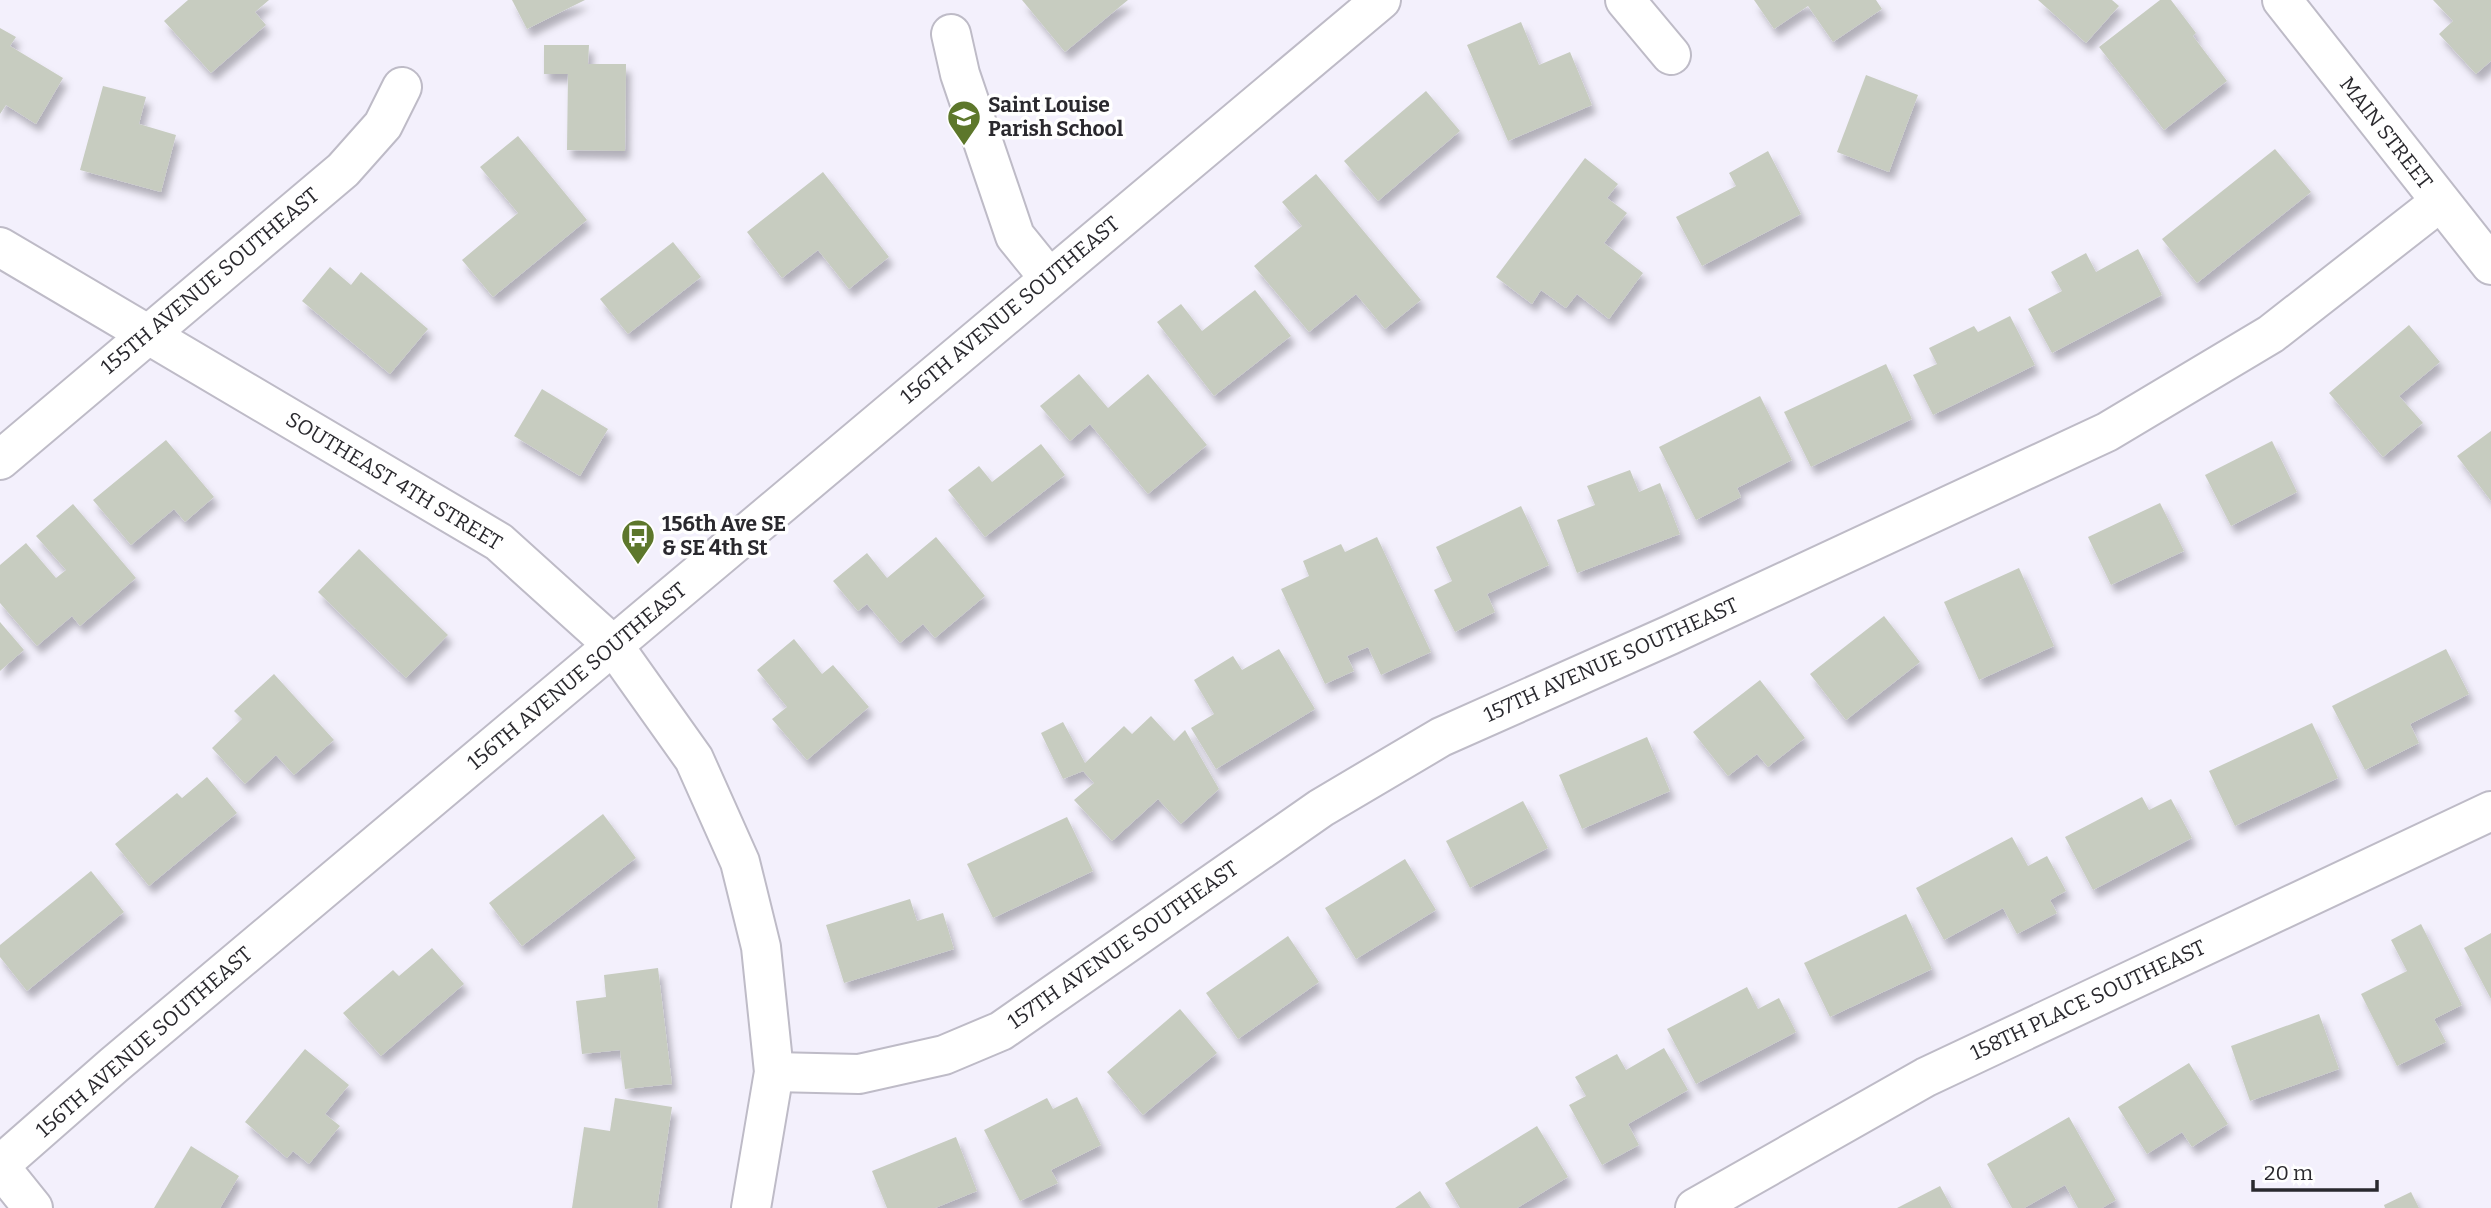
<svg xmlns="http://www.w3.org/2000/svg" width="2491" height="1208" font-family="Bitter,serif">
<style>
.building{fill:#c7ccc0;filter:url(#shadow)}
.lines{fill:none;stroke-linecap:round;stroke-linejoin:round}
.minor-casing{stroke:#bebbc7;stroke-width:42}
.minor{stroke:#fff;stroke-width:38}
.labels{text-anchor:middle;stroke-width:7;stroke-linejoin:round;paint-order:stroke}
.poi-label{font-size:21px;font-weight:bold;fill:#2a292e;stroke:#fff;text-anchor:start}
.street-label{font-size:21px;fill:#2a292e;stroke:#fff}
</style>
<defs>
<filter id="shadow"><feDropShadow dx="4.5" dy="8" stdDeviation="3.5" flood-color="#0004"/></filter>
</defs>
<rect width="100%" height="100%" fill="#f3f0fc"/>
<g class="building">
<polygon points="188,0 269,0 255,12 266,25 211,73 164,21"/>
<polygon points="512,0 585,0 527,29"/>
<polygon points="1022,0 1128,0 1065,52"/>
<polygon points="1754,0 1876,0 1882,9 1833,42 1808,6 1774,29"/>
<polygon points="2038,0 2112,0 2119,6 2086,43"/>
<polygon points="2160,0 2171,0 2196,33 2193,36 2227,81 2164,130 2099,47"/>
<polygon points="2433,0 2491,0 2491,61 2476,74 2439,34 2453,21"/>
<polygon points="1521,22 1539,65 1570,52 1592,105 1508,141 1467,45"/>
<polygon points="0,28 16,37 10,46 63,78 36,124 6,105 0,114"/>
<polygon points="544,45 589,45 588,64 626,64 625,151 567,150 568,74 544,74"/>
<polygon points="1866,75 1918,95 1889,172 1837,152"/>
<polygon points="103,86 146,97 139,124 176,135 161,192 80,170"/>
<polygon points="1426,91 1460,131 1378,201 1344,161"/>
<polygon points="518,136 587,220 493,297 462,260 518,213 480,167"/>
<polygon points="2275,149 2311,192 2197,283 2162,239"/>
<polygon points="1768,151 1801,214 1702,266 1676,217 1736,186 1729,173"/>
<polygon points="1585,158 1618,184 1607,198 1627,213 1604,243 1643,273 1609,319 1577,294 1566,308 1541,290 1532,304 1496,277"/>
<polygon points="823,172 889,257 849,289 818,250 782,278 747,232"/>
<polygon points="1316,174 1421,300 1385,329 1356,294 1309,332 1254,266 1302,226 1282,202"/>
<polygon points="673,242 701,277 628,334 600,299"/>
<polygon points="2138,249 2162,295 2052,353 2028,309 2062,291 2051,272 2086,253 2096,272"/>
<polygon points="330,267 351,285 361,272 428,329 390,374 302,301"/>
<polygon points="1255,290 1291,336 1214,396 1157,322 1181,304 1202,331"/>
<polygon points="2010,316 2035,365 1933,415 1913,375 1937,364 1929,348 1974,326 1978,332"/>
<polygon points="2409,325 2440,362 2399,396 2423,423 2383,457 2329,393"/>
<polygon points="1886,364 1912,419 1811,467 1784,412"/>
<polygon points="1079,374 1108,408 1148,374 1207,445 1148,494 1090,424 1070,441 1040,406"/>
<polygon points="542,389 608,429 580,476 514,436"/>
<polygon points="1760,396 1792,460 1737,488 1741,497 1696,520 1659,447"/>
<polygon points="2491,431 2491,501 2457,456"/>
<polygon points="166,440 214,497 185,522 174,509 131,545 93,500"/>
<polygon points="2272,441 2297,492 2231,526 2205,475"/>
<polygon points="1041,444 1065,475 985,537 948,490 979,466 992,482"/>
<polygon points="1630,470 1639,492 1660,483 1680,534 1577,573 1557,520 1595,505 1587,486"/>
<polygon points="2160,503 2184,551 2111,585 2088,537"/>
<polygon points="73,504 136,578 80,626 72,616 37,646 0,603 0,565 26,543 56,578 66,570 36,536"/>
<polygon points="1521,506 1549,565 1487,594 1495,612 1455,632 1434,590 1452,581 1436,547"/>
<polygon points="936,537 985,596 935,638 923,624 900,643 867,604 858,611 833,581 867,553 887,578"/>
<polygon points="1377,537 1431,652 1381,675 1368,647 1347,656 1354,671 1325,684 1281,589 1309,576 1303,561 1341,544 1345,552"/>
<polygon points="359,549 448,635 406,678 318,592"/>
<polygon points="2019,568 2054,646 1979,680 1944,602"/>
<polygon points="1884,616 1920,662 1846,720 1810,674"/>
<polygon points="0,622 24,650 0,671"/>
<polygon points="794,639 822,674 833,665 869,707 807,760 772,719 787,707 757,670"/>
<polygon points="1279,649 1315,709 1216,769 1191,728 1214,714 1194,680 1233,656 1242,670"/>
<polygon points="2446,649 2469,694 2410,724 2419,743 2365,770 2332,706"/>
<polygon points="274,674 334,740 294,775 276,755 245,784 212,748 242,719 234,711"/>
<polygon points="1760,680 1805,738 1768,767 1757,754 1728,776 1693,732"/>
<polygon points="1151,716 1174,741 1185,730 1219,789 1181,824 1158,799 1112,841 1074,800 1094,783 1083,771 1063,779 1041,733 1063,722 1085,763 1124,726 1132,734"/>
<polygon points="2312,723 2338,778 2235,826 2209,771"/>
<polygon points="1647,737 1670,791 1582,829 1559,775"/>
<polygon points="207,777 237,813 149,886 115,844 177,793 182,798"/>
<polygon points="2142,797 2149,810 2171,799 2192,838 2093,890 2065,837"/>
<polygon points="1523,801 1548,848 1470,888 1446,841"/>
<polygon points="603,814 636,858 522,946 489,903"/>
<polygon points="1067,817 1093,871 993,918 967,864"/>
<polygon points="2012,837 2028,866 2047,856 2066,891 2050,900 2057,913 2017,934 2003,908 1944,940 1916,888"/>
<polygon points="1405,859 1436,910 1356,959 1325,908"/>
<polygon points="91,871 124,912 27,991 0,957 0,945"/>
<polygon points="910,899 917,921 943,913 954,949 844,983 826,925"/>
<polygon points="1906,914 1932,969 1830,1017 1804,963"/>
<polygon points="2421,924 2462,1005 2434,1019 2446,1042 2397,1066 2361,994 2407,971 2391,940"/>
<polygon points="2491,933 2491,999 2464,948"/>
<polygon points="1288,936 1319,982 1238,1039 1206,993"/>
<polygon points="432,948 464,984 381,1056 343,1013 393,970 399,976"/>
<polygon points="658,968 672,1084 625,1089 620,1050 582,1054 576,1001 606,997 604,975"/>
<polygon points="1747,987 1758,1009 1779,998 1796,1032 1696,1084 1667,1029"/>
<polygon points="1180,1009 1217,1053 1143,1115 1107,1072"/>
<polygon points="2319,1014 2339,1069 2250,1101 2231,1046"/>
<polygon points="1664,1048 1688,1090 1628,1124 1639,1145 1602,1165 1569,1105 1586,1096 1575,1077 1617,1054 1626,1070"/>
<polygon points="305,1049 349,1085 325,1114 340,1126 309,1164 293,1151 287,1158 245,1122"/>
<polygon points="2189,1063 2228,1124 2192,1147 2182,1132 2147,1154 2118,1107"/>
<polygon points="1077,1097 1101,1145 1051,1170 1058,1183 1020,1201 984,1130 1047,1098 1053,1109"/>
<polygon points="615,1098 672,1107 657,1208 572,1208 584,1127 610,1131"/>
<polygon points="2069,1117 2116,1200 2102,1208 2078,1208 2065,1185 2024,1208 2012,1208 1987,1164"/>
<polygon points="1537,1126 1568,1177 1517,1208 1460,1208 1445,1183"/>
<polygon points="956,1137 977,1191 935,1208 887,1208 872,1171"/>
<polygon points="191,1146 239,1176 220,1208 154,1208"/>
<polygon points="1940,1186 1952,1208 1897,1208"/>
<polygon points="1420,1191 1431,1208 1395,1208"/>
<polygon points="2411,1192 2419,1208 2385,1208 2384,1205"/>
</g>
<g class="lines">
<g class="minor-casing">
<g id="minor">
<polyline points="1625,0 1671,55"/>
<polyline points="2282,0 2491,265"/>
<polyline points="951,34 960,74 1015,236 1049,278"/>
<polyline points="0,247 499,542 613,645 694,759 740,862 761,947 774,1072 751,1208"/>
<polyline points="0,460 343,170 383,125 402,87"/>
<polyline points="774,1072 859,1074 944,1055 1001,1031 1321,808 1441,737 1670,635 2107,432 2271,334 2440,202"/>
<polyline points="0,1165 114,1065 1381,0"/>
<polyline points="0,1167 33,1208"/>
<polyline points="1695,1208 1926,1077 2491,811"/>
</g>
</g>
<use href="#minor" class="minor"/>
</g>
<defs>
<g id="school-pin" transform="scale(1.75)"><path d="M0 17L-7.5 6A9.5 9.5 0 1 1 7.5 6Z" fill="#5d772b" stroke="#fff"/><path d="M0-5L7-2L0 1L-7-2ZM-4 1L0 2.5L4 1V4Q0 6-4 4Z" fill="#fff"/></g>
<g id="bus-pin" transform="scale(1.75)"><path d="M0 17L-7.5 6A9.5 9.5 0 1 1 7.5 6Z" fill="#5d772b" stroke="#fff"/><path d="M-5-6H5V4H4V6H2V4H-2V6H-4V4H-5ZM-3.5-4V0h7V-4ZM-3.5 1.2v1.5H-2V1.2ZM2 1.2v1.5H3.5V1.2Z" fill="#fff"/></g>
</defs>
<g fill-rule="evenodd">
<use href="#school-pin" x="964" y="117"/>
<use href="#bus-pin" x="638" y="536"/>
</g>
<g class="labels">
<g class="poi-label">
<text x="988" y="112">Saint Louise<tspan x="988" dy="24">Parish School</tspan></text>
<text x="662" y="531">156th Ave SE<tspan x="662" dy="24">&amp; SE 4th St</tspan></text>
</g>
<g class="street-label">
<text transform="translate(2386 133) rotate(52)" y="7">MAIN STREET</text>
<text transform="translate(210 281) rotate(-40)" y="7">155TH AVENUE SOUTHEAST</text>
<text transform="translate(1010 310) rotate(-40)" y="7">156TH AVENUE SOUTHEAST</text>
<text transform="translate(394 481) rotate(31)" y="7">SOUTHEAST 4TH STREET</text>
<text transform="translate(1611 660) rotate(-24)" y="7">157TH AVENUE SOUTHEAST</text>
<text transform="translate(577 676) rotate(-40)" y="7">156TH AVENUE SOUTHEAST</text>
<text transform="translate(1123 945) rotate(-35)" y="7">157TH AVENUE SOUTHEAST</text>
<text transform="translate(2088 1000) rotate(-25)" y="7">158TH PLACE SOUTHEAST</text>
<text transform="translate(144 1042) rotate(-41)" y="7">156TH AVENUE SOUTHEAST</text>
</g>
</g>
<path d="M2253 1180v10h124v-10" fill="none" stroke="#2a292e" stroke-width="3.5"/>
<text x="2264" y="1180" font-size="21" fill="#2a292e" stroke="#ffffff" stroke-width="5" paint-order="stroke">20 m</text>
</svg>
